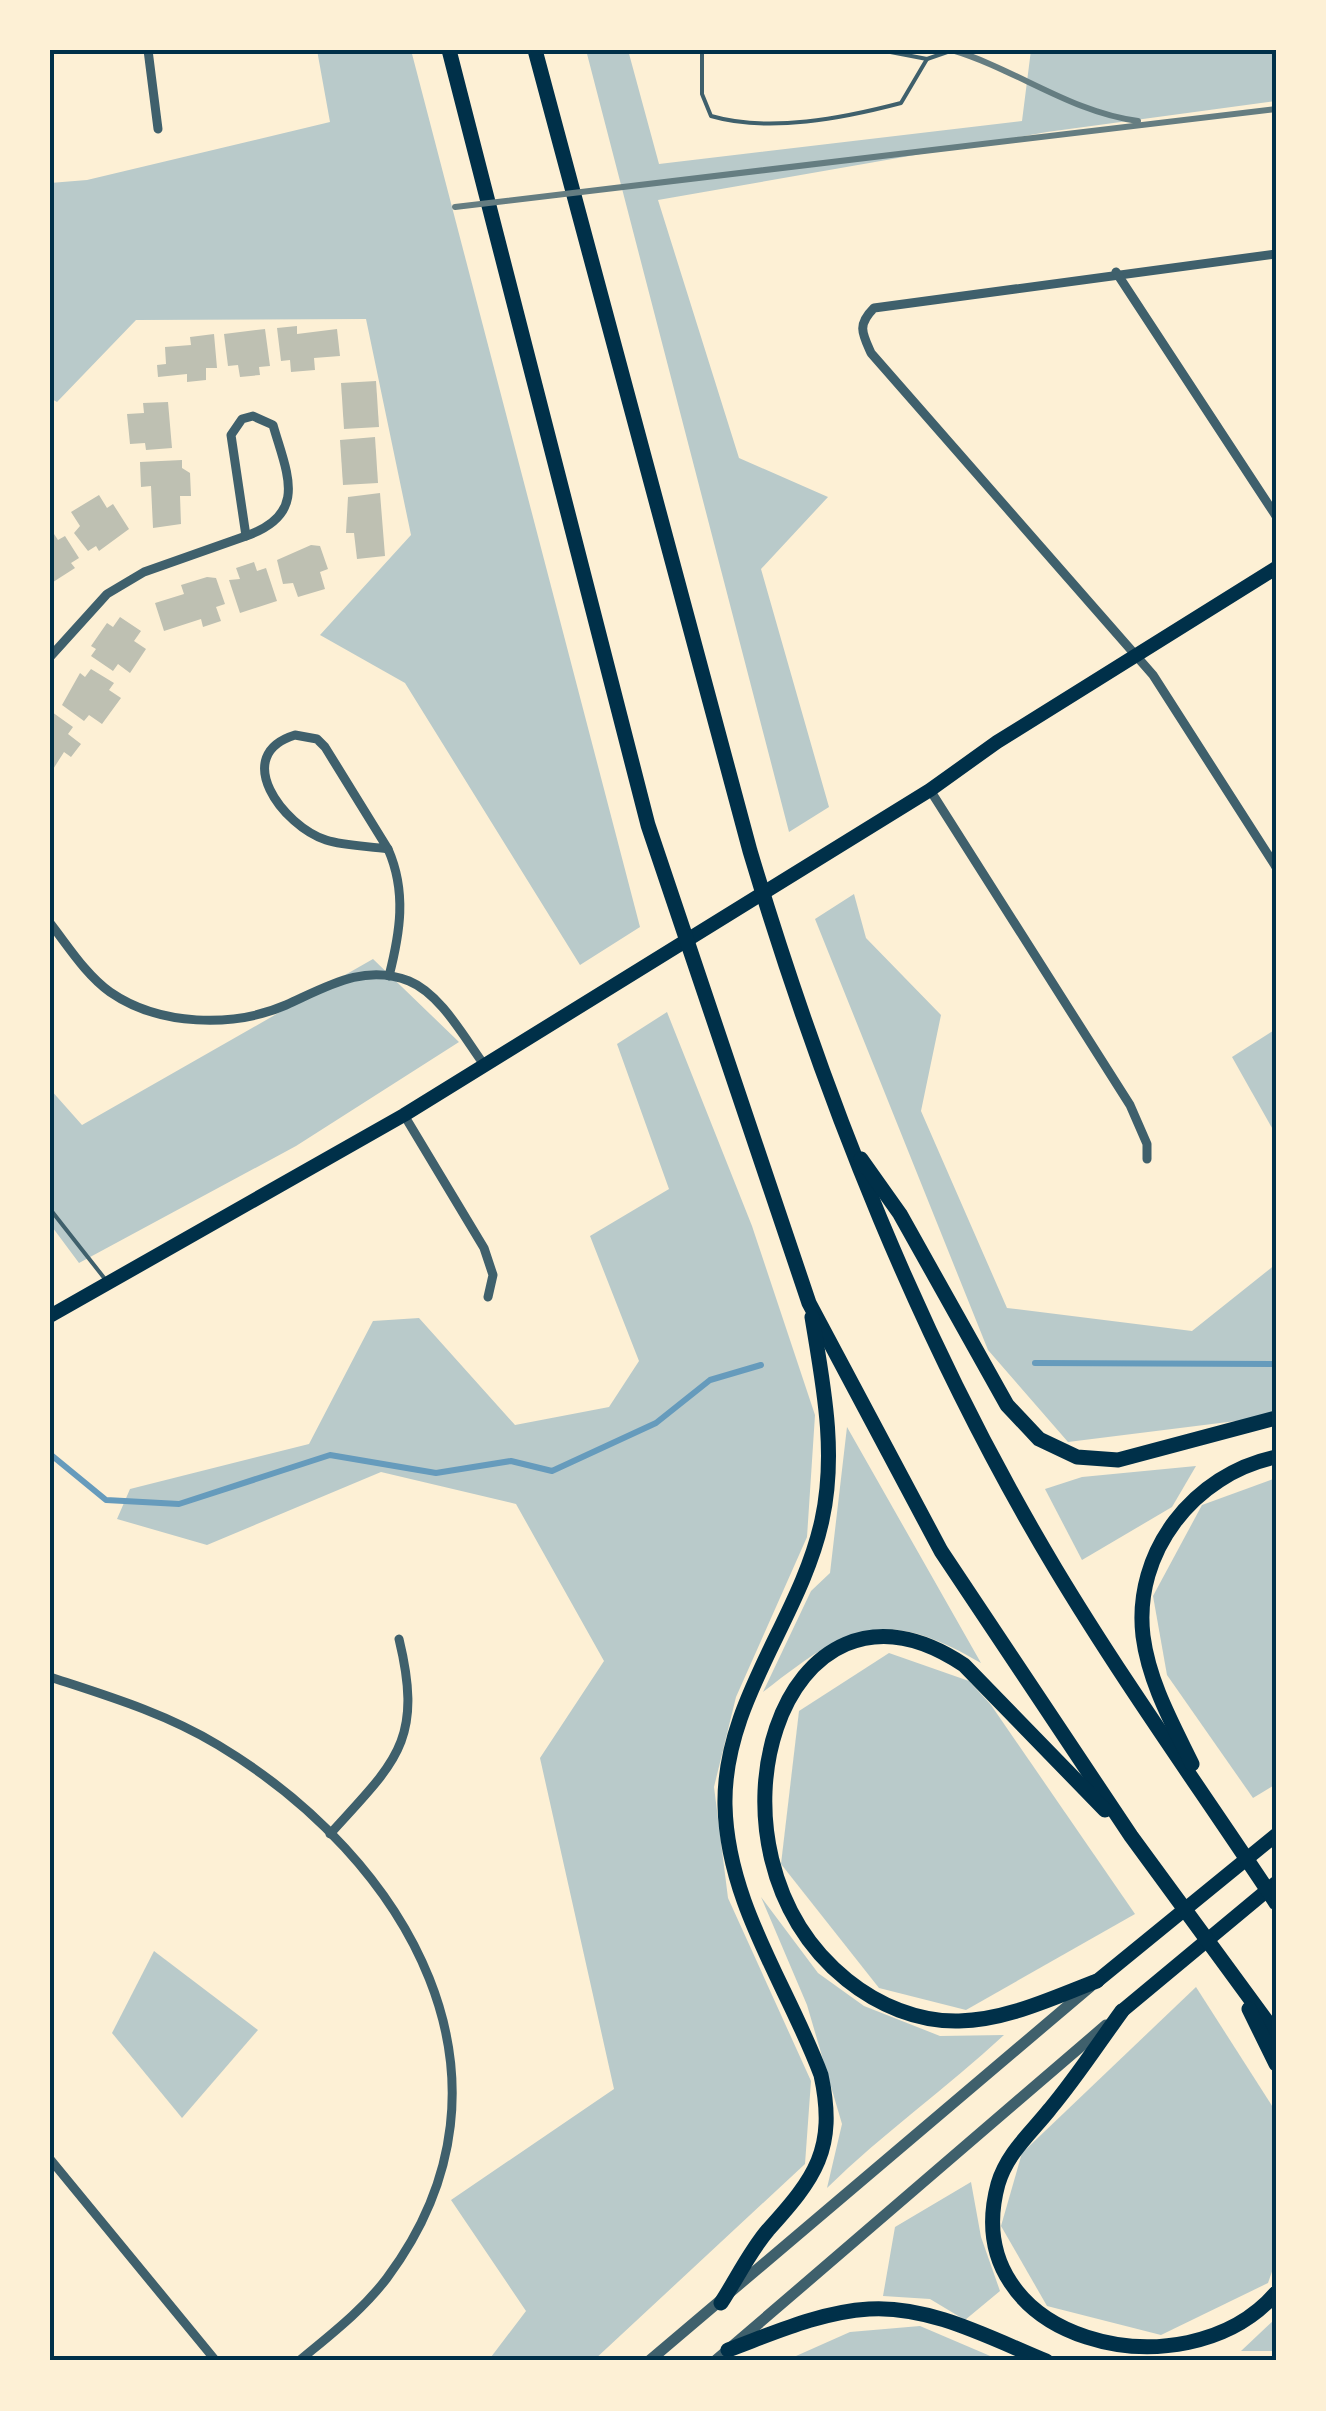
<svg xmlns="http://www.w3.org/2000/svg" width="1326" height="2411" font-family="'Roboto Condensed',sans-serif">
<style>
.green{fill:#b9caca}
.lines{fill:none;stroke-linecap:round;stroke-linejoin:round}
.stream{stroke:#669bbc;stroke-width:6}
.building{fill:#bec0b2}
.service{stroke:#3f606c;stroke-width:4}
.minor{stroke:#3f606c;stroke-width:9}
.tertiary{stroke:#3f606c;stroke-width:11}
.primary{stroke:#003049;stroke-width:14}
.motorway{stroke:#003049;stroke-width:15}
.rail{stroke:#657d81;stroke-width:6}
.neatline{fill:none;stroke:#003049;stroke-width:4}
</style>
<rect width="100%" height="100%" fill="#fdf0d5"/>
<g class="green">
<polygon points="317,50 411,50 640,927 580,965 405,683 320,635 411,535 366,319 136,320 57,402 50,398 50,183 87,180 330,122"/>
<polygon points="586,50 628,50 659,164 1022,121 1031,50 1276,50 1276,101 1047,132 658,200 739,458 828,497 761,569 829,807 789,832"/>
<polygon points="854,894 866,938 941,1015 921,1111 1007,1308 1192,1331 1276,1264 1276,1416 1068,1442 988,1350 815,919"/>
<polygon points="373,959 459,1042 296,1146 79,1263 50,1224 50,1089 82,1125"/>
<polygon points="667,1012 752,1226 815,1415 807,1537 736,1697 714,1787 728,1898 811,2081 805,2164 593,2361 488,2361 526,2311 451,2200 614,2089 540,1758 604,1661 516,1504 381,1472 207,1545 117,1519 130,1489 309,1444 373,1321 419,1318 515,1425 609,1407 639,1361 590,1236 669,1189 617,1044"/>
<polygon points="1276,1029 1276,1135 1232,1057"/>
<path d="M847 1427 981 1663C883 1605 847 1626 763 1692L811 1591 830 1573Z"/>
<polygon points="1196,1466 1172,1507 1082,1560 1045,1489 1082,1477"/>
<polygon points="1276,1478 1276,1784 1253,1798 1167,1675 1153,1596 1202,1505"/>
<polygon points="889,1653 969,1681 991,1705 1135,1914 966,2010 879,1988 781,1864 799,1711"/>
<path d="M761 1897 818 1973 864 2006 940 2036 1004 2035C947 2088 883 2133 827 2188L842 2124 807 2005Z"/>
<polygon points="154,1951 258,2030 182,2118 112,2033"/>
<polygon points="1196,1987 1276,2112 1276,2260 1268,2283 1161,2335 1047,2306 1001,2226 1022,2153"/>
<polygon points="971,2182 981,2237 1000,2291 965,2320 930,2299 883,2296 895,2227"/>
<polygon points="1276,2318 1276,2351 1241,2351"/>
<polygon points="920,2326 1002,2361 814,2361 796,2356 850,2332"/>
</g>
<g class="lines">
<g class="stream">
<polyline points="1035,1363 1276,1364"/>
<polyline points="50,1454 106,1500 179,1504 330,1455 436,1473 511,1461 552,1471 656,1423 710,1380 761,1365"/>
</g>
</g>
<g class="building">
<polygon points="297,326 297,334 337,329 340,356 314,358 315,370 291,372 290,360 281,361 277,328"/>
<polygon points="265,329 270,366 259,367 260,375 240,377 238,365 228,366 224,334"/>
<polygon points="214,334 217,368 206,368 206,380 187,382 187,374 158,377 157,365 166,364 165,347 191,345 190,337"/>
<polygon points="376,381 379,427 344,429 341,383"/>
<polygon points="168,402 172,448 146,450 145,443 130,444 127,414 144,413 143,403"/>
<polygon points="375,437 378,483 343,485 340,440"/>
<polygon points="182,460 182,468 190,473 191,496 180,496 181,524 153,528 151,486 141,487 140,462"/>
<polygon points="380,493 385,556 357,559 354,533 346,533 348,497"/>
<polygon points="99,495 107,508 113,504 129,529 99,551 96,546 88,551 74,533 80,526 71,512"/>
<polygon points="50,528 58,540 65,536 79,558 71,563 75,568 50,584"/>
<polygon points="311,545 320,546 328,569 320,572 325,589 298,597 293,583 283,584 277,560"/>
<polygon points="254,562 257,571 266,568 277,601 240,613 229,580 240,579 236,568"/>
<polygon points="207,577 216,578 225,604 216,607 221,621 203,627 201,619 164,631 155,603 184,594 181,585"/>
<polygon points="120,617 141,631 134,641 146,649 130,673 118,664 113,671 91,656 96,649 91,646 107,623 113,627"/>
<polygon points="91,669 114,683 109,690 121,698 102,724 89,715 84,721 62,705 80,673 85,677"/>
<polygon points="52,712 73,727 68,734 81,744 71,757 64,752 50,774"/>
</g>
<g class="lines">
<g class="service">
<path d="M702 50V94L711 116C769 133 844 118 901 103L927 59"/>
<polyline points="880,50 927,59 953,50"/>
<polyline points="50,1209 105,1279"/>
</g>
<g class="minor">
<polyline points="148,50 158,129"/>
<path d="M1276 254 874 308C857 325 862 333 871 353L1153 675 1276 867"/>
<polyline points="1116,272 1276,516"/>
<path d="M253 416 273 425C287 474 309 514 246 536L231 435 242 419Z"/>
<polyline points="50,657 107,594 144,572 246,536"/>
<path d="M295 735 317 739 325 747 388 849C368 846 345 846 326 840 283 826 230 755 295 735Z"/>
<polyline points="930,790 1130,1105 1147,1144 1147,1159"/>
<path d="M388 849C407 892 400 933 389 976"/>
<path d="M50 923C68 946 86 975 110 992 159 1026 233 1028 286 1005 326 987 364 963 409 981 441 994 465 1039 485 1066"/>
<polyline points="404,1115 484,1248 493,1275 488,1297"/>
<path d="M50 1677C108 1696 165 1713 218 1745 406 1858 537 2077 387 2278 362 2311 330 2335 299 2361"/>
<path d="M330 1834C395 1762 424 1742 399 1639"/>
<polyline points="50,2159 216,2361"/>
</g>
<g class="tertiary">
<polyline points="649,2361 1090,1987"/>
<polyline points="715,2361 1106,2025"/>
</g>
<g class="primary">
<polyline points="50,1316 404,1115 930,790 997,742 1276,568"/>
<polyline points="1097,1981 1276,1835"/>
<polyline points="1122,2011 1276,1883"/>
</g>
<g class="motorway">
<polyline points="449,50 648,825 809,1303 941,1551 1131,1836 1276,2034"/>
<path d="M535 50 750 851C825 1101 921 1344 1055 1568 1124 1683 1202 1791 1276 1903"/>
<polyline points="861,1159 900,1214 1007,1405 1039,1439 1077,1457 1118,1460 1276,1418"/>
<path d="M1192 1764C1172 1723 1149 1682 1143 1636 1133 1552 1194 1474 1276 1457"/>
<path d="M1097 1981C1052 1998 1007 2020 959 2021 918 2022 878 2005 847 1980 686 1851 781 1542 964 1665L1105 1810"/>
<polyline points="1249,2009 1276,2064"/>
<path d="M1122 2011C1098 2044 1076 2078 1050 2109 1031 2133 1007 2153 998 2184 955 2342 1185 2398 1276 2293"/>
<path d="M721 2303C736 2280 750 2251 768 2230 815 2178 837 2149 821 2075 788 1986 727 1904 725 1805 723 1701 801 1618 822 1520 837 1452 823 1384 812 1317"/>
<path d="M728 2350C774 2333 820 2312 869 2309 930 2305 992 2339 1046 2361"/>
</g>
<g class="rail">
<path d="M952 50C1016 69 1070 112 1138 121"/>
<polyline points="455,207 1276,109"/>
</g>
</g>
<rect width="1326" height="2411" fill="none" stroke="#fdf0d5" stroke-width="105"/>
<rect x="52" y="52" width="1222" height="2306" class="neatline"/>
</svg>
